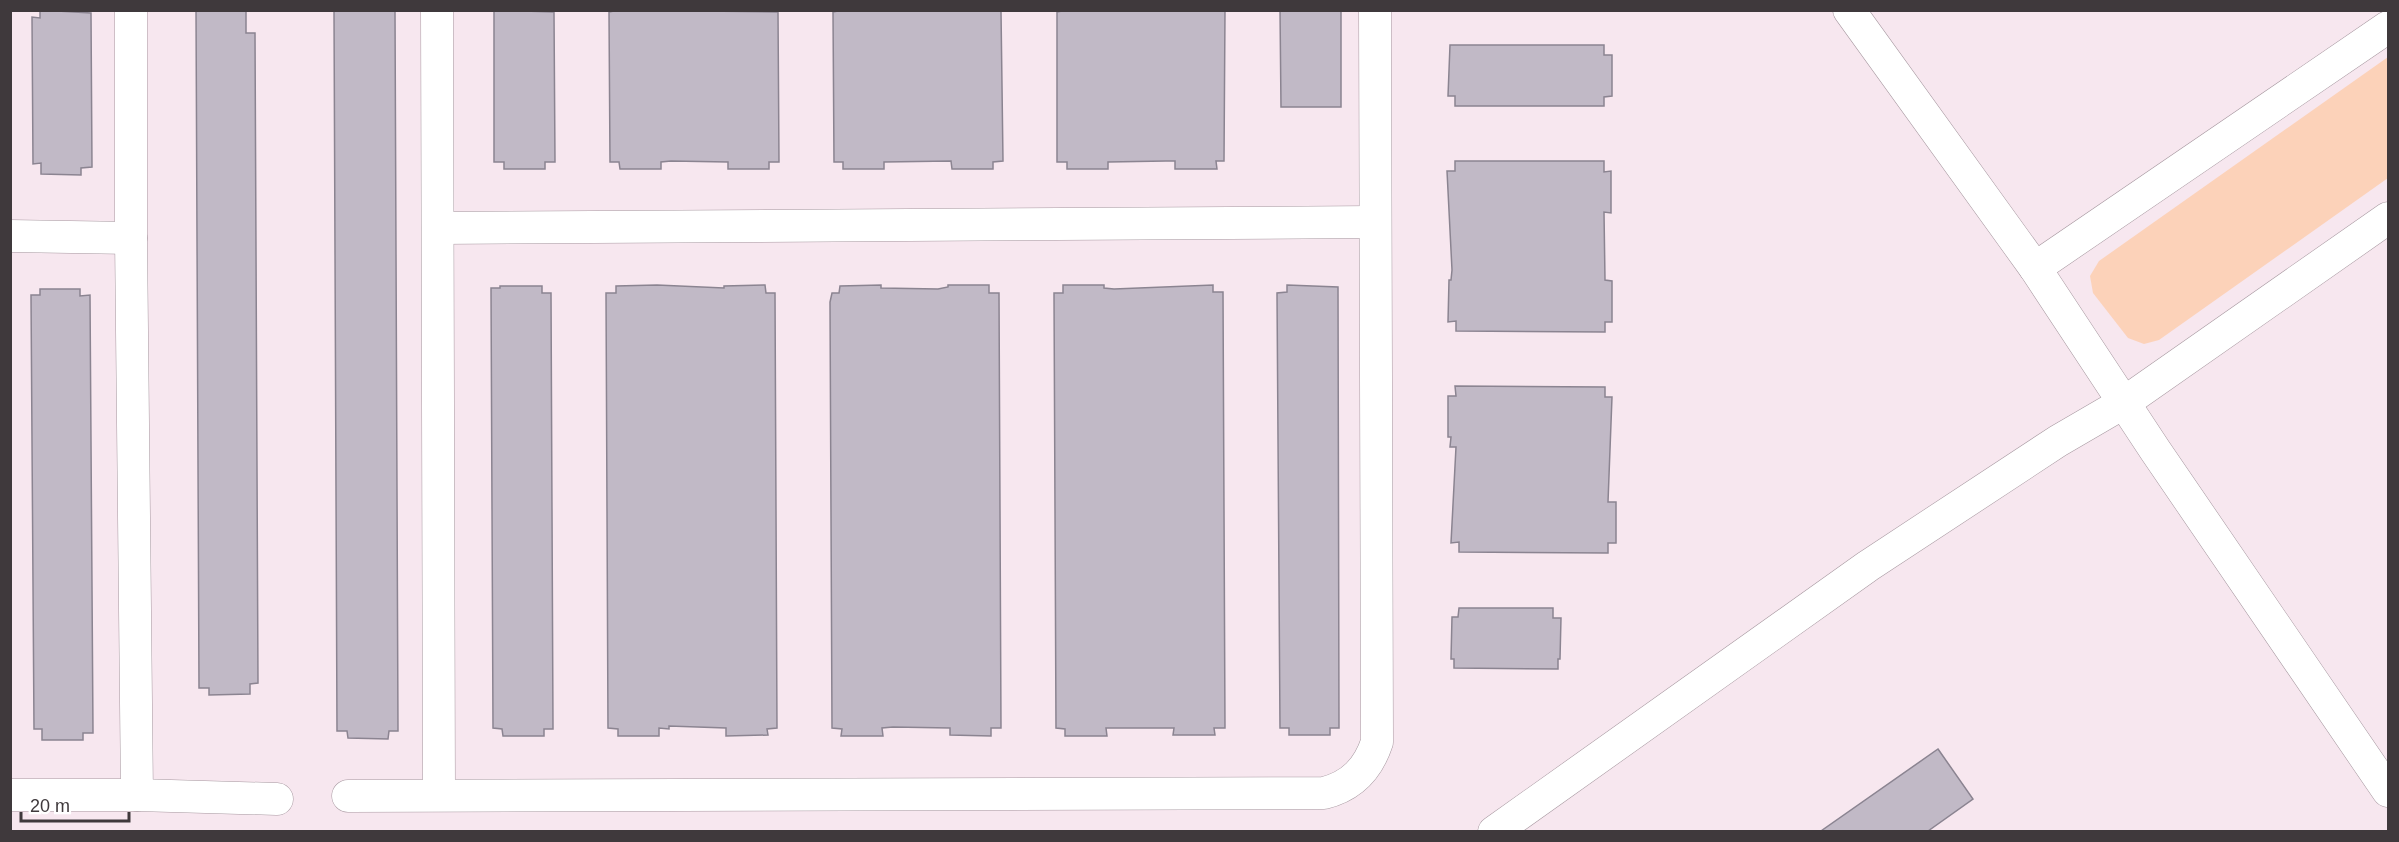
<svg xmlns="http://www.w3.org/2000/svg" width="2399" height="842" font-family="Helvetica,sans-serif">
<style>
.green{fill:#fcd2b9}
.building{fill:#c1b9c6;stroke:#8b8491;stroke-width:1.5}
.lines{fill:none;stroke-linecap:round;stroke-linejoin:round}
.minor-casing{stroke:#a798a0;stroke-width:33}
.minor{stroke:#fff;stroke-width:32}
</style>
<rect width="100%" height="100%" fill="#f7e7ef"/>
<polygon class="green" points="2388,57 2388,178 2159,340 2144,344 2128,338 2093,293 2090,276 2099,261"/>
<g class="building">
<polygon points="40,10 91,13 92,167 81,168 81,175 41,174 41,163 33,164 32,17 40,18"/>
<polygon points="196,10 246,10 246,33 255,33 258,683 250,684 250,694 209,695 209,688 199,688"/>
<polygon points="334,10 395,10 398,731 389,731 388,739 348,738 347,731 337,731"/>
<polygon points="494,10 554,12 555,162 545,162 545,169 504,169 504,162 494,162"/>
<polygon points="619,10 778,12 779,162 769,162 769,169 728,169 728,162 671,161 661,162 661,169 620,169 619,162 610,162 609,12"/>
<polygon points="843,10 1001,11 1003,161 993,162 993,169 952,169 951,161 884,162 884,169 843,169 843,162 834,162 833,12"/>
<polygon points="1067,10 1225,11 1224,161 1216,161 1217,169 1175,169 1175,161 1166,161 1108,162 1108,169 1067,169 1067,162 1057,162 1057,12"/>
<polygon points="1280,10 1341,10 1341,107 1281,107"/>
<polygon points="1450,45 1604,45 1604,55 1612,55 1612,96 1604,97 1604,106 1455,106 1455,96 1448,96"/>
<polygon points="1455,161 1604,161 1604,172 1611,171 1611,213 1604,212 1605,280 1612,281 1612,322 1605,322 1605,332 1456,331 1456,321 1448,322 1449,280 1451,280 1452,270 1447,171 1455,171"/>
<polygon points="657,285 724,288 724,286 765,285 766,293 775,293 777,728 767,729 768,735 726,736 726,728 669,726 669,729 659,728 659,736 618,736 618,729 608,728 606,293 616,293 616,286"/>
<polygon points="881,285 881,288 938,289 948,287 948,285 989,285 989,293 999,293 1001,728 991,728 991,736 950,735 950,728 893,727 882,728 883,736 841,736 842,729 832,728 830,302 832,293 839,293 840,286"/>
<polygon points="1063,285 1104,285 1104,288 1114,289 1213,285 1213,292 1223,292 1225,728 1214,728 1215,735 1173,735 1174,728 1106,728 1107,736 1065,736 1065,729 1056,728 1054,293 1063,293"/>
<polygon points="1287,285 1338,287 1339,728 1330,728 1330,735 1289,735 1289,728 1280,728 1277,293 1287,292"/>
<polygon points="500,286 542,286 542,293 551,293 553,729 544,729 544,736 503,736 502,729 493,728 491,288 500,288"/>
<polygon points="40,289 80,289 80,296 90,295 93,733 83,733 83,740 42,740 42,729 34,729 31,295 40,295"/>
<polygon points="1455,386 1605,387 1605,397 1612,397 1608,502 1616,502 1616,543 1608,543 1608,553 1459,552 1459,542 1451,543 1456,447 1450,447 1451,437 1448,437 1448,396 1456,396"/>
<polygon points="1459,608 1553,608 1553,618 1561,618 1560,659 1558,659 1558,669 1454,668 1454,659 1451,659 1452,617 1458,617"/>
<polygon points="1938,749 1973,799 1928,831 1821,831"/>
</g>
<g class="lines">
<g class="minor-casing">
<g id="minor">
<polyline points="131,10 131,238 137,795"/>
<polyline points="437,10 439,795"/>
<polyline points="1849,10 2035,268 2155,450 2388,791"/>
<polyline points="438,228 1375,222"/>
<polyline points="10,236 131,238"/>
<polyline points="2035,268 2388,27"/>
<polyline points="10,795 137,795 277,799"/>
<path d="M348 796 1324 793C1352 786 1368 769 1377 742L1375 10"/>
<polyline points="1494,832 1868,566 2058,441 2125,402 2388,218"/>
</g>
</g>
<use href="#minor" class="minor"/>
</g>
<rect width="2399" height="842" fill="none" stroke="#3f393c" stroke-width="24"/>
<path d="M21 812v9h108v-9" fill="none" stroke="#3f393c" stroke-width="3"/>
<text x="30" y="812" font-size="18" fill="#3f393c" stroke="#ffffff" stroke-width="4.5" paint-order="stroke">20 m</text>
</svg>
